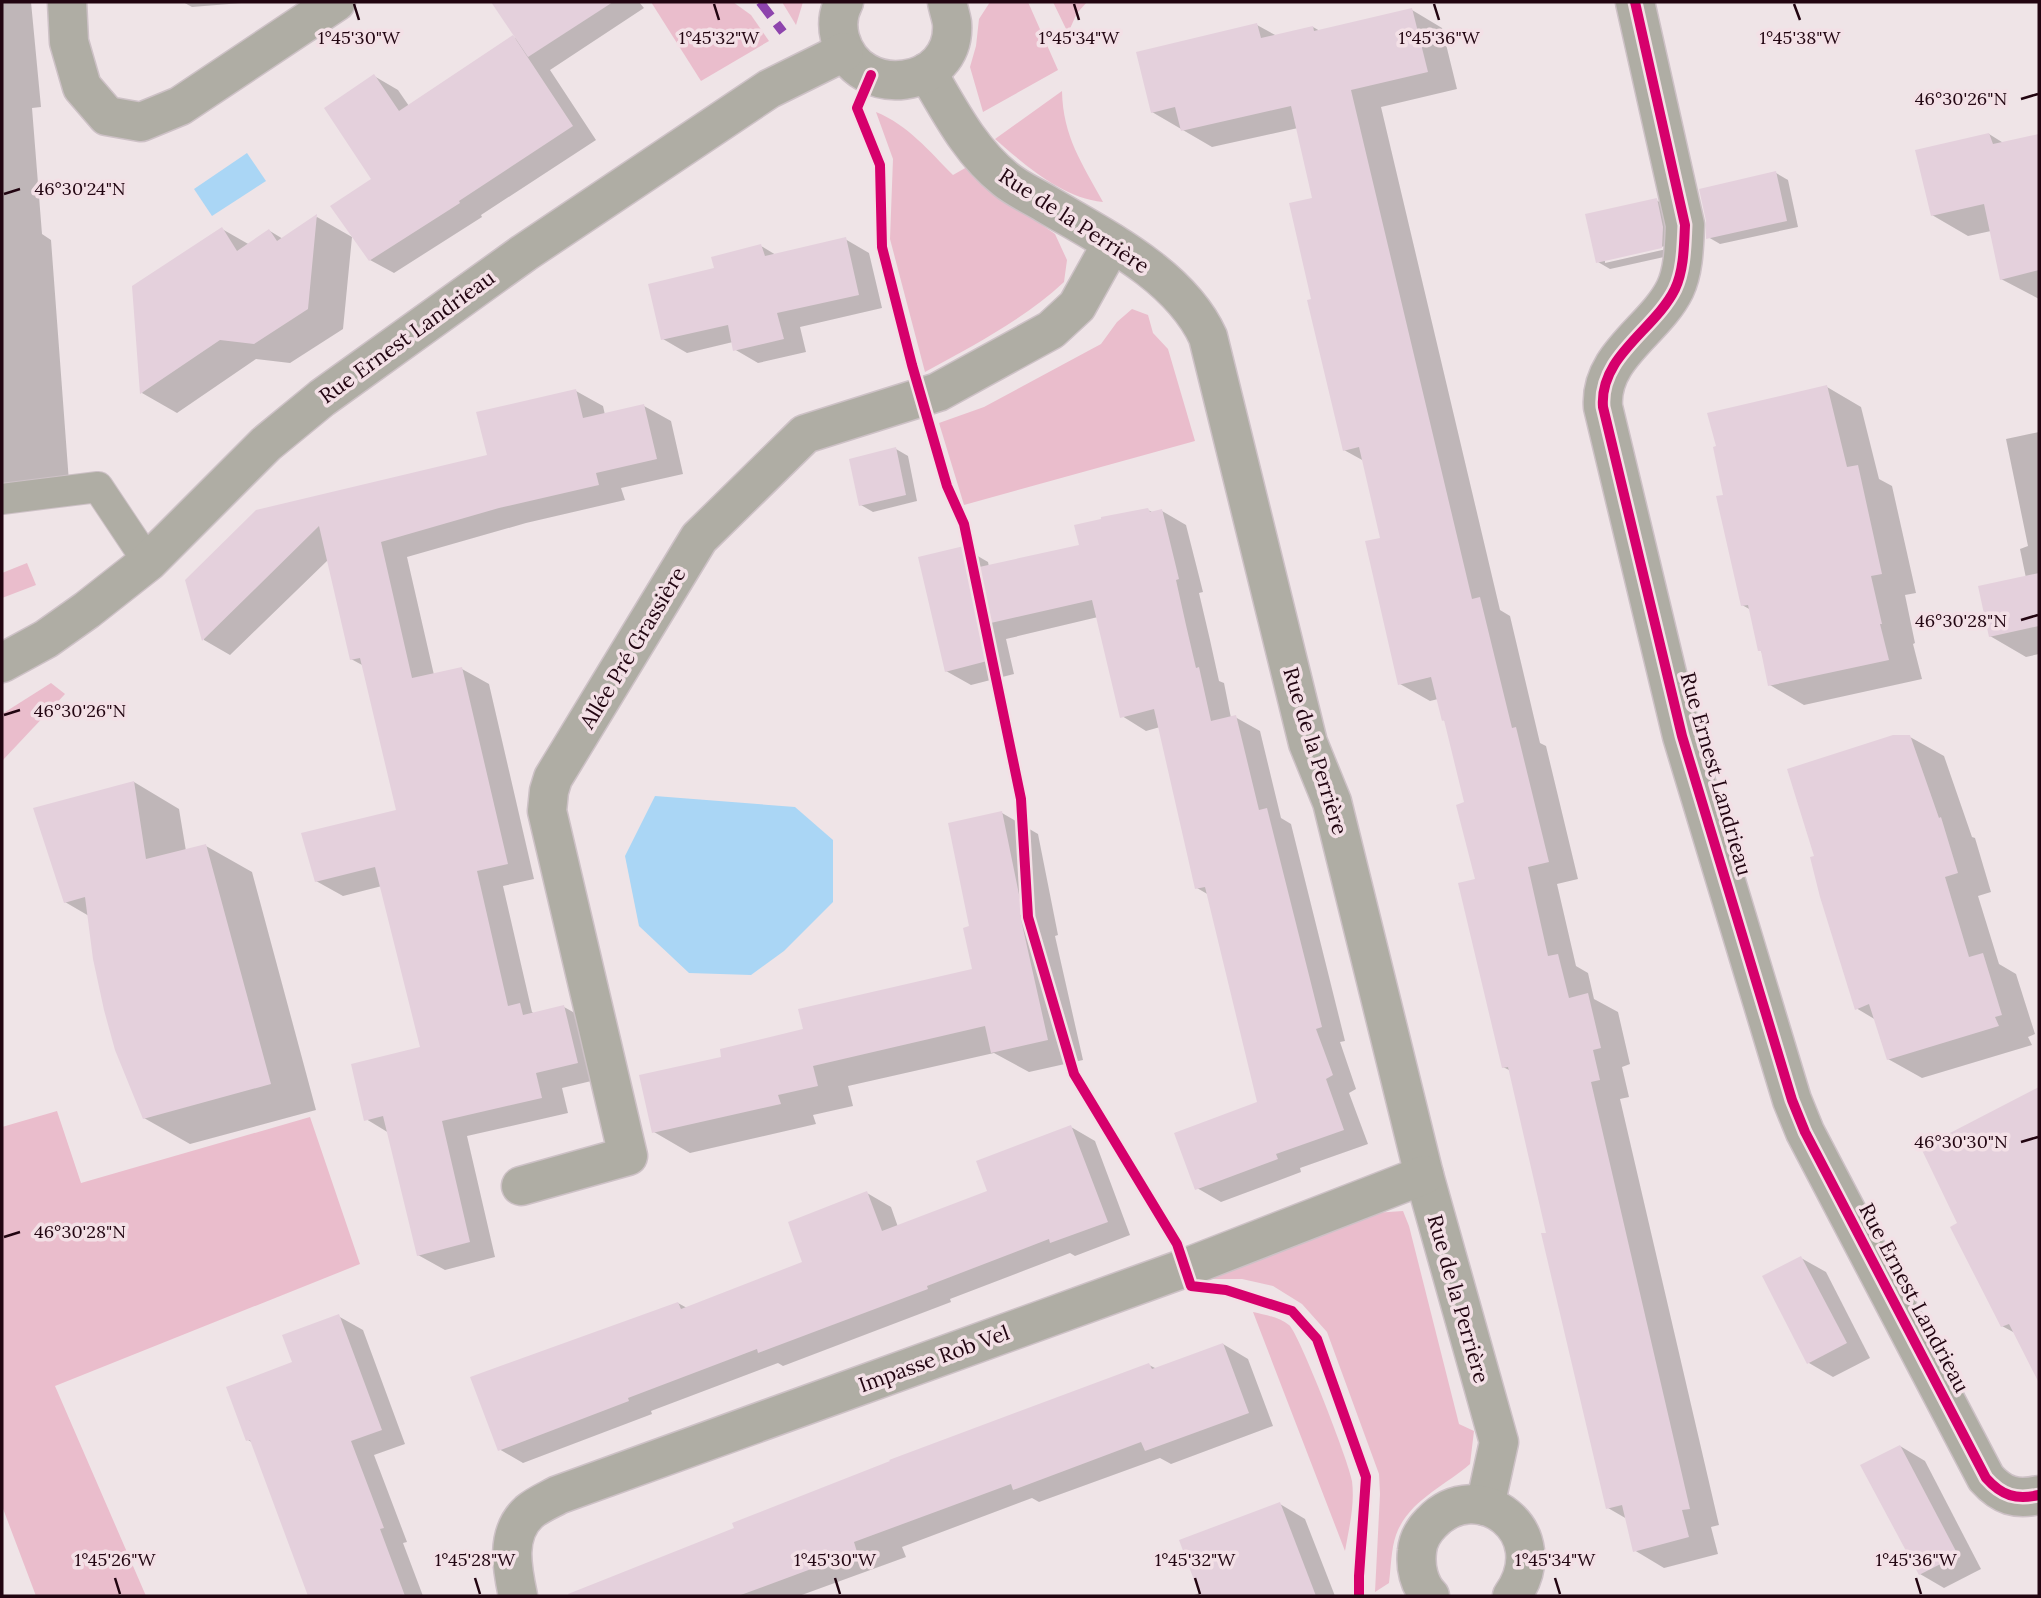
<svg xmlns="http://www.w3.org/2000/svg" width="2041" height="1598" font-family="Lora,serif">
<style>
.green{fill:#eabdcc}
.water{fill:#aad6f5}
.shadow{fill:#0003;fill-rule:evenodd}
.building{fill:#e4d0dc}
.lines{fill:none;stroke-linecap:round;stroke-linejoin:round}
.service-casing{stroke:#cdc1c6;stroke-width:32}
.minor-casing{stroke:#cdc1c6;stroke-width:41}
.tertiary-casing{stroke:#cdc1c6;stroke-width:41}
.service{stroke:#afada4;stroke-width:30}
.minor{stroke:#afada4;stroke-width:38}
.tertiary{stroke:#afada4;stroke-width:38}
.quiet{stroke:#8e44ad;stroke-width:9;stroke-dasharray:18 9;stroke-linecap:butt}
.cycleway-casing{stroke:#f3e0e6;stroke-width:15}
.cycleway{stroke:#d6006c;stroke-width:10}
.ticks{fill:none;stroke:#220511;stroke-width:2.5}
.labels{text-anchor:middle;stroke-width:7;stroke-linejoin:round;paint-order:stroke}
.street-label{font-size:21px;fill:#220511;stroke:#f3e0e6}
.ticks-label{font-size:18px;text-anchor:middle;fill:#220511;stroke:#f3e0e6;stroke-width:7;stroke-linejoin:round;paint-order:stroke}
</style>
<rect width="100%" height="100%" fill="#efe4e7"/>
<g class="green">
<polygon points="651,2 733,2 751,15 769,41 701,81"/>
<polygon points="782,2 803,2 796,25"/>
<polygon points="990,2 1028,2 1058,70 983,112 970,67 976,46 979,19"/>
<polygon points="1053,2 1087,2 1077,13 1068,33"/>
<path d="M1062 91C1063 137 1082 163 1103 202 1062 198 1025 165 995 139Z"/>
<path d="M876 112C908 125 929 151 953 175L967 167 988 187 1055 234 1067 260 1064 282C1023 320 974 345 925 372L890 239 893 159Z"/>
<polygon points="1132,309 1148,315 1153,333 1168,349 1195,441 964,505 939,423 984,407 1101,344 1117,322"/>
<polygon points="27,563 36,585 2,598 2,573"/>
<polygon points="51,683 65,694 2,761 2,714"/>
<polygon points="57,1111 81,1183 310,1117 360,1264 55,1386 146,1596 36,1596 2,1506 2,1127"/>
<path d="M1403 1211 1409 1226 1459 1424 1474 1431 1470 1464C1445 1486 1408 1501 1396 1535 1391 1549 1391 1568 1389 1583L1375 1592 1380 1494 1379 1474 1327 1332 1302 1304 1273 1286 1242 1279H1211L1205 1271 1374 1213Z"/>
<path d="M1253 1312C1265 1315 1279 1317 1289 1325 1299 1333 1350 1465 1352 1481 1355 1505 1349 1528 1345 1551Z"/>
</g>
<g class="water">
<polygon points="247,153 266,181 212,216 194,189"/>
<polygon points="655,796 795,807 833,840 833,902 784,951 751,975 689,973 639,926 625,856"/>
</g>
<g class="shadow">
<polygon points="2,2 31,2 41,107 32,108 42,234 51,240 69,482 2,488"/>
<polygon points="183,2 254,2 192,7"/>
<polygon points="493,2 639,2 644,8 550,70 596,140 481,215 482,217 394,273 370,260 374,179 374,76 398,90 409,106 513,37 519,40"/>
<polygon points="1412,10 1442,28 1457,89 1381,107 1500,610 1510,616 1540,743 1546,746 1578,879 1557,884 1576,966 1588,973 1594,999 1618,1012 1630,1064 1622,1067 1629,1097 1620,1099 1719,1525 1711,1527 1718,1554 1664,1568 1634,1550 1627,1519 1608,1508 1511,1071 1503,1067 1466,803 1446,721 1443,720 1438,699 1430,701 1400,684 1382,539 1364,461 1344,450 1313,300 1314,199 1298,128 1212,147 1152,112 1257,25 1277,36 1313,27 1320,31"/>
<polygon points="1989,134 2005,144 2039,136 2039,299 2001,279 1991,231 1968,236 1932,215"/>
<polygon points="1776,173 1788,180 1798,227 1720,244 1708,237"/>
<path d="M1656 200 1668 207 1673 255 1610 269 1598 262ZM1670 245 1671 248 1605 263V259Z"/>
<polygon points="317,217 352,237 343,329 290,363 256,359 177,413 142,393 222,229 250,245 270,231 283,239"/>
<polygon points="845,239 869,253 882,308 800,327 806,352 758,363 734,349 733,342 687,353 663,339 716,269 761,246 776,255"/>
<polygon points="1827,387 1861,407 1879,479 1892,486 1916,593 1905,595 1915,643 1913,644 1922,679 1804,705 1770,685 1751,610 1742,605 1725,496"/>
<polygon points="576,391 603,406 605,415 644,406 671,421 683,474 621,488 625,500 526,523 407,557 434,675 462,669 489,684 534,879 503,886 532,1012 535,1014 564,1007 591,1022 604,1078 562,1088 568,1113 467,1136 495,1257 445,1270 418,1255 389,1133 366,1119 422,1049 382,886 343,896 316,881 398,811 364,666 351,659 329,559 230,655 204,640 187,581 257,511 489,456"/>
<polygon points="2039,432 2039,654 2026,657 1990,636 2026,578 2020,549 2028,546 2006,439"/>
<polygon points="896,449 908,456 917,501 873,512 861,505"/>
<polygon points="1148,510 1154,513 1162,511 1186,525 1203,592 1199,593 1210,640 1219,681 1224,683 1231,718 1235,717 1260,731 1281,818 1291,824 1345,1041 1340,1042 1356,1089 1349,1093 1368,1144 1300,1168 1301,1172 1221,1202 1197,1188 1259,1103 1209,895 1197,888 1160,727 1146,731 1122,716 1098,617 1006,639 1014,674 971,685 946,671 964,548 988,562 989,567 1081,547"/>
<polygon points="1910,737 1944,756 1972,837 1975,838 1991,892 1978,896 1999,964 2016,974 2035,1034 2028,1037 2032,1045 1922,1078 1888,1059 1876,1020 1856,1008 1816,857"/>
<polygon points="134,782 179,809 186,851 206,846 252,872 316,1110 190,1144 144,1118 89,916 65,902"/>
<polygon points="1002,813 1038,834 1058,935 1055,936 1083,1060 1029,1072 994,1053 848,1086 853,1106 813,1115 816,1124 690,1153 654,1132 723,1058 974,971 971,927"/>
<polygon points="2030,1094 2039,1100 2039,1374 2015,1333 2002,1326 1959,1224"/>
<polygon points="1071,1127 1095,1141 1130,1235 1075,1256 1070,1253 950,1299 951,1302 783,1366 778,1363 651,1411 652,1414 523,1463 499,1449 678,1303 687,1308 805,1263 867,1193 891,1207 898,1227 990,1192"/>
<polygon points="1801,1258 1826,1272 1870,1358 1833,1377 1809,1363"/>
<polygon points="338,1316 363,1330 405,1444 374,1455 407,1542 403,1543 423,1596 310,1596 253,1443 248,1440 295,1363"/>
<polygon points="1223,1344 1248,1359 1273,1426 1171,1464 1160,1458 1039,1502 1032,1498 902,1547 906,1557 799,1596 614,1596 608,1580 1149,1365 1157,1369"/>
<polygon points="1900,1446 1925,1461 1981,1569 1944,1588 1920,1574"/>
<polygon points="1280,1504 1305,1519 1335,1596 1191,1596 1200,1593"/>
</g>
<g class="building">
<polygon points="491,2 613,2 528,57"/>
<polygon points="1412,8 1428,72 1351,90 1472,599 1480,597 1512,728 1516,727 1549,862 1528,867 1548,956 1558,954 1569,998 1588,993 1601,1048 1593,1050 1600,1080 1591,1082 1690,1509 1682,1510 1689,1537 1633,1552 1622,1505 1606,1509 1541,1233 1546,1233 1508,1067 1502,1068 1458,883 1475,879 1456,805 1464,802 1444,720 1442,721 1431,677 1398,685 1365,541 1380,538 1359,447 1343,451 1307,300 1311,299 1289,203 1312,198 1291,106 1181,131 1175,107 1151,113 1136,52 1257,23 1261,38 1313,26 1314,31"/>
<polygon points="513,35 573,126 459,201 460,203 369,261 330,206 371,179 324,108 374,74 399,111"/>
<polygon points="1989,133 1993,144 2039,134 2039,270 2000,280 1984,204 1931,216 1915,150"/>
<polygon points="1776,171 1787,221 1706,239 1706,221 1699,189"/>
<polygon points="1657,198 1663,227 1662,248 1596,263 1585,214"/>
<polygon points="317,214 308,309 254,344 220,340 140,394 132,286 222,227 237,251 269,229 277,241"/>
<polygon points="846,237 859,295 777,313 784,339 733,351 728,325 661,340 648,284 714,268 711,257 761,244 765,256"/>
<polygon points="1827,385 1847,467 1858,465 1882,574 1871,576 1882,624 1880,624 1889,660 1768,686 1761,651 1758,651 1748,605 1741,606 1716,496 1723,495 1713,447 1716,446 1707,413"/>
<polygon points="576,389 583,418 644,404 657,459 596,473 599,485 499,508 381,542 412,678 462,667 508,864 477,871 508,1006 520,1003 523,1015 564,1005 578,1063 536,1073 542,1098 442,1121 470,1242 417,1256 383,1116 364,1121 351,1064 420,1047 375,867 315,882 301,833 396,810 360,658 350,660 319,526 202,641 185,580 256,510 487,455 476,412"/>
<polygon points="896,447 906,495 859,506 849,459"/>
<polygon points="1148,508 1150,512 1162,509 1179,579 1176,580 1186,625 1196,668 1199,667 1211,721 1236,715 1259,810 1267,808 1322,1027 1316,1029 1333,1075 1326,1079 1344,1130 1276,1154 1278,1159 1195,1190 1174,1133 1257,1102 1205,887 1195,889 1154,709 1120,718 1092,600 982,625 991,660 945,672 918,557 964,546 970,569 1079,545 1074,525 1101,519 1101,517"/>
<polygon points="2039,573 2039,626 1989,637 1978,586"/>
<polygon points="1893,735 1910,735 1939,818 1941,817 1958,873 1945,877 1969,957 1983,953 2002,1015 1995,1017 1999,1026 1887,1060 1869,1004 1855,1010 1820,897 1810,857 1814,856 1787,769"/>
<polygon points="134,781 146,859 206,844 271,1084 143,1119 115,1050 104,1010 93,959 85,897 64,903 33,808"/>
<polygon points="1002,811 1023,914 1020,915 1048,1040 991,1053 985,1026 813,1066 818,1086 778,1095 781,1104 652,1133 639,1075 721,1057 720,1049 803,1029 798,1009 972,969 963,928 969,926 948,823"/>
<polygon points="2039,1087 2039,1383 2009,1324 2001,1327 1950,1227 1957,1223 1921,1148"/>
<polygon points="1071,1125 1108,1222 1050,1243 1049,1239 927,1286 928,1289 758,1353 757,1349 628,1398 629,1401 498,1451 470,1377 678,1302 681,1309 802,1262 788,1222 867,1191 882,1231 987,1191 976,1161"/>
<polygon points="1801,1256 1847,1343 1807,1364 1762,1276"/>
<polygon points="339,1314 382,1430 351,1441 384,1528 380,1529 405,1596 308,1596 250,1440 246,1441 226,1387 292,1362 282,1335"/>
<polygon points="1223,1343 1249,1413 1145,1451 1141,1442 1013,1490 1011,1484 854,1542 857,1552 738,1596 569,1596 568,1594 734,1528 732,1523 890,1461 889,1460 1149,1363 1152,1369"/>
<polygon points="1900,1445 1958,1555 1919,1575 1860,1465"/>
<polygon points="1280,1502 1316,1596 1200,1596 1179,1540"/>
</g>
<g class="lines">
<g class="service-casing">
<polyline id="service" points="2,499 98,487 148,562"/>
</g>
<g class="minor-casing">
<g id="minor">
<polyline points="67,2 69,42 82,87 107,116 141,122 180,106 336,2"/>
<path d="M1635 2 1685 225C1684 245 1684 270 1675 289 1655 330 1599 356 1603 407L1682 736 1792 1100 1805 1132 1986 1478C2002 1496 2016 1500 2039 1495"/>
<path d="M927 72C950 111 970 151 1005 179 1017 189 1033 196 1046 204 1102 237 1180 275 1208 337L1308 743 1332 802 1424 1175 1499 1442 1485 1506"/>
<polyline points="521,1186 628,1156 547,811 549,791 553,778 699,538 805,434 938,392 1051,330 1077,306 1112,243"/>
<path d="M518 1596C512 1568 505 1534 529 1512 537 1505 549 1500 558 1495L1185 1268 1424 1175"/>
<path d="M1430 1596C1419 1585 1415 1567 1417 1551 1418 1540 1423 1531 1431 1523 1478 1473 1557 1532 1512 1596"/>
</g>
</g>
<g class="tertiary-casing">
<g id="tertiary">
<path d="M844 2C838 13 837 26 840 38 858 103 957 89 952 23 951 16 948 8 947 2"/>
<polyline points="2,663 46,639 87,610 148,562 266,444 322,398 524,253 769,89 844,52"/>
</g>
</g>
<use href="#service" class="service"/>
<use href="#minor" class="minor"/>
<use href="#tertiary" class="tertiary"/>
<polyline class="quiet" points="760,2 783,32"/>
<g class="cycleway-casing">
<g id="cycleway">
<path d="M1635 2 1685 225C1684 245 1684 270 1675 289 1655 330 1599 356 1603 407L1682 736 1792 1100 1805 1132 1986 1478C2002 1496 2016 1500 2039 1495"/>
<polyline points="871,75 857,108 880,165 882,247 912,365 947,486 964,524 1021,799 1028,917 1074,1074 1177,1244 1191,1286 1226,1290 1292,1311 1317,1339 1366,1477 1359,1576 1359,1596"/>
</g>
</g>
<use href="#cycleway" class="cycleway"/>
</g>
<path class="ticks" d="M354 4 359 20M714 4 719 20M1074 4 1079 20M1434 4 1439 20M1794 4 1800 20M2021 99 2038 94M4 194 20 189M2021 620 2038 615M4 715 20 710M2021 1142 2038 1137M4 1237 20 1232M115 1578 120 1594M475 1578 480 1594M835 1578 840 1594M1195 1578 1200 1594M1555 1578 1560 1594M1916 1578 1921 1594"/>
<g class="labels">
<g class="street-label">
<text transform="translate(1074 221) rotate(33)" y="7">Rue de la Perrière</text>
<text transform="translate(407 337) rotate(-36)" y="7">Rue Ernest Landrieau</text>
<text transform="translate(633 648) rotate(-59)" y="7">Allée Pré Grassière</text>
<text transform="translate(1315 751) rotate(73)" y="7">Rue de la Perrière</text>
<text transform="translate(1716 774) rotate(74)" y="7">Rue Ernest Landrieau</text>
<text transform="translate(1914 1298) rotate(62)" y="7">Rue Ernest Landrieau</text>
<text transform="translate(1458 1299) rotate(74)" y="7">Rue de la Perrière</text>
<text transform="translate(934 1359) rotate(-20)" y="7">Impasse Rob Vel</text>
</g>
</g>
<g class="ticks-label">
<text x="359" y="44">1°45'30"W</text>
<text x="719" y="44">1°45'32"W</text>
<text x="1079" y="44">1°45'34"W</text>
<text x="1439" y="44">1°45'36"W</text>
<text x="1800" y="44">1°45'38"W</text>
<text x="1961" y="105">46°30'26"N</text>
<text x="80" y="195">46°30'24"N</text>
<text x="1961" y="627">46°30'28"N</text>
<text x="80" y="717">46°30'26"N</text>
<text x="1961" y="1148">46°30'30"N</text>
<text x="80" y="1238">46°30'28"N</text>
<text x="115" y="1566">1°45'26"W</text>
<text x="475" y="1566">1°45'28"W</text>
<text x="835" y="1566">1°45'30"W</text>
<text x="1195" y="1566">1°45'32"W</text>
<text x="1555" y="1566">1°45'34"W</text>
<text x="1916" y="1566">1°45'36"W</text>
</g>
<rect width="2041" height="1598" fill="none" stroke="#220511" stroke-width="7"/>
</svg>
